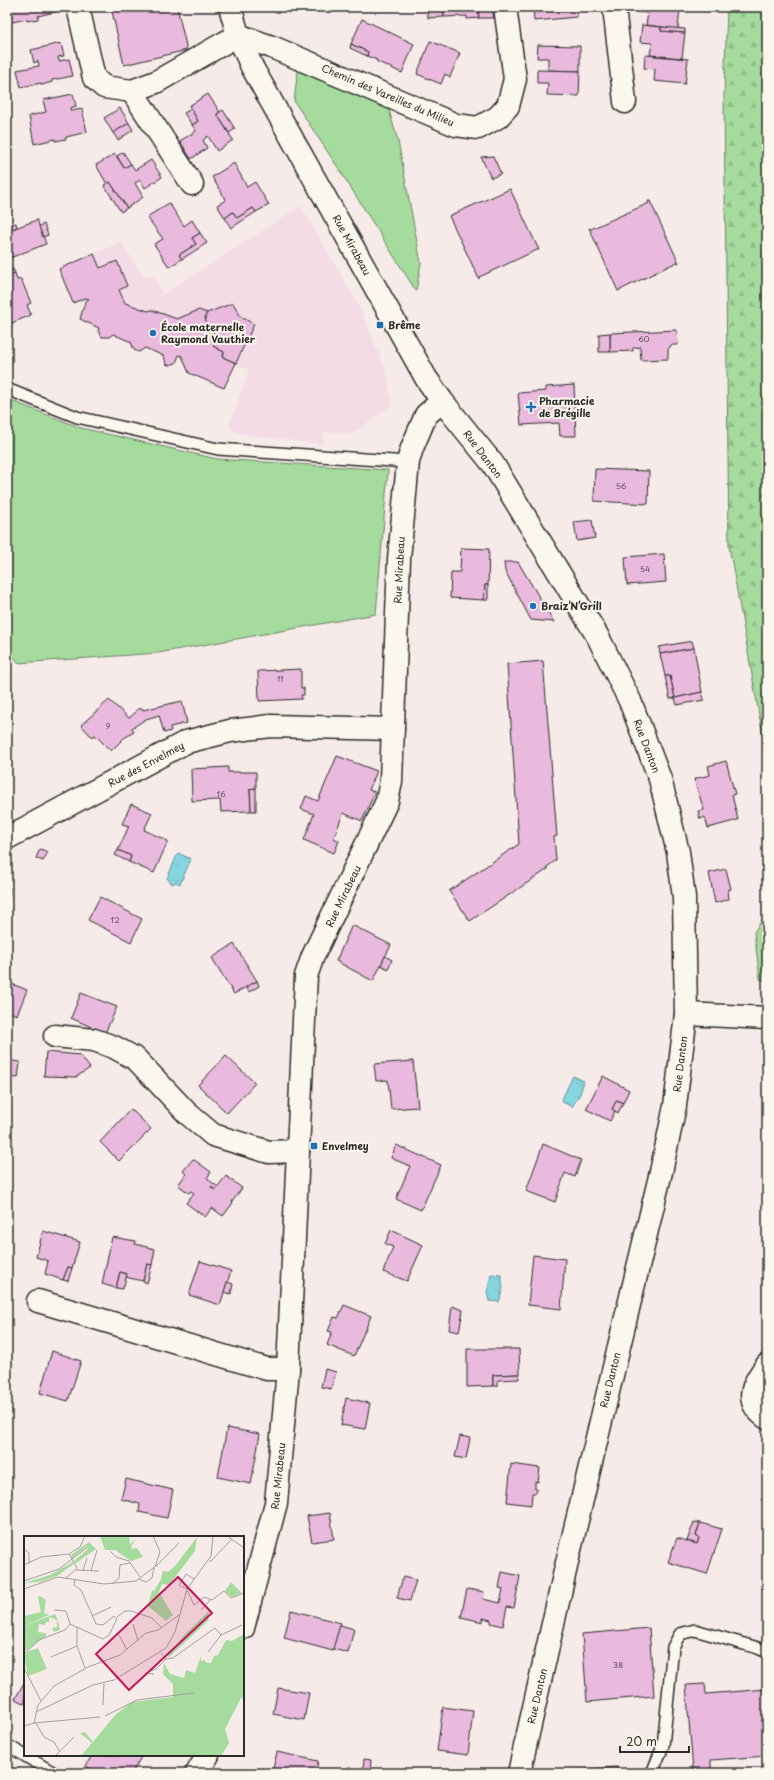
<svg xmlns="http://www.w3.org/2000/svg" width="774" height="1780" font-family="'Playpen Sans',sans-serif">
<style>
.built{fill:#f3dce5}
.green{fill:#a6db9e;stroke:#688364}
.forest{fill:url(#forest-firs);stroke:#688364}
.water{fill:url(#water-ripples);stroke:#629299}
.building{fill:#e9badd;stroke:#2b2b2b}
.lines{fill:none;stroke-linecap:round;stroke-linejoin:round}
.lane-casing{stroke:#2b2b2b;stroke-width:14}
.street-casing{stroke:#2b2b2b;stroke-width:25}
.lane{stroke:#fbf7ec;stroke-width:11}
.street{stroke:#fbf7ec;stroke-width:22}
.poi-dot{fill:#1f6fb2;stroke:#fbf7ec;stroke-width:1.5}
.labels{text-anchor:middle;stroke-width:4;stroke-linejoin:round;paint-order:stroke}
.number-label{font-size:8px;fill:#5a4f58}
.street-label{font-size:10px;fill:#2b2b2b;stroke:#fbf7ec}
.poi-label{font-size:10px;font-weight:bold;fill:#2b2b2b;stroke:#fbf7ec;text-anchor:start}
.inset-road{fill:none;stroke:#a59e9d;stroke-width:1}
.view{fill:#c2185b;fill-opacity:0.15;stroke:#c2185b;stroke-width:2}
.inset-edge{fill:none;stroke:#2b2b2b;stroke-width:2}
</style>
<defs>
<pattern id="forest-firs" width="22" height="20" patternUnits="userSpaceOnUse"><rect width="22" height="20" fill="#a6db9e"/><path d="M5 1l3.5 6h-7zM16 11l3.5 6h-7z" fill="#8fbc88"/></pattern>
<pattern id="water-ripples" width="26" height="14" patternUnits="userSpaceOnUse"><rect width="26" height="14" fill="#86d6e2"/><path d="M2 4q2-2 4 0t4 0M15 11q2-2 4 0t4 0" fill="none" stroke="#74b8c2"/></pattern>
</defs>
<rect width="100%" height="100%" fill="#f7ebe9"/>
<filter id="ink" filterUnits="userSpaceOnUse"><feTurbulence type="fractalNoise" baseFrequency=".025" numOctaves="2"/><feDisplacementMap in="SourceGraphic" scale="8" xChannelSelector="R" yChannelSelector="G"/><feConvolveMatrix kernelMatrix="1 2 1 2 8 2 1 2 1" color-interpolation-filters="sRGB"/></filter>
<g filter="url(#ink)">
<polygon class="built" points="301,206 360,308 387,374 392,405 353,434 324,432 323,445 237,433 230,428 230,423 249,370 235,364 224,388 189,373 182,356 179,355 176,363 169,365 166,364 163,356 145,348 139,352 134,350 131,342 113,334 109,337 102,337 98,331 98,328 80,319 85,302 89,299 85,298 73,303 59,269 121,242 145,278 154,275 163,294"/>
<g class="green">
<polygon points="298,69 388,107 398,141 421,263 416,291 337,166 294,101"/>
<polygon points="7,399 81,428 217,459 388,470 376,614 158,653 19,663 7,650"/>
</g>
<g class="forest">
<polygon points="727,7 765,7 767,9 767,759 729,546 724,98"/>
<polygon points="767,912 767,981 760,979 754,932"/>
</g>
<g class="water">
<polygon points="178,853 191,859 180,884 176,882 172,884 167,878"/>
<polygon points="573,1076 584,1081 580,1094 572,1107 561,1101"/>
<polygon points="491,1274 501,1275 503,1288 499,1302 489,1301 487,1292"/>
</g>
<g class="building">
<polygon points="7,7 58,7 59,11 38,16 38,19 27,21 27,19 7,23"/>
<polygon points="111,7 177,7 187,50 124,65"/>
<polygon points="427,7 443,7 444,17 428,18"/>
<polygon points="443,7 478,7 479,18 467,19 467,16 444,17"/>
<polygon points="478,7 492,7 494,18 479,18"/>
<polygon points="544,7 576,7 577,17 534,21 533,8"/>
<polygon points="637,7 680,7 678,29 646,25 648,13 637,12"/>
<polygon points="362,19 414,44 402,73 376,61 377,60 367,56 368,52 351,44"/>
<polygon points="642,25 661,27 661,31 685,33 682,58 650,55 652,43 640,42"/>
<polygon points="661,27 685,29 685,33 661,31"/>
<polygon points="430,41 460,53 450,77 445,74 441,84 417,74"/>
<polygon points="61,43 64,56 58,57 59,61 69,59 73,76 52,80 52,82 42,85 41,83 21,87 17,70 39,66 38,61 34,63 31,50"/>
<polygon points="351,44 368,52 367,56 350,48"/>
<polygon points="538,45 580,46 580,71 548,70 548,58 537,58"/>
<polygon points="645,55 688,59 685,84 654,81 655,69 644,68"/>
<polygon points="537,70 580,71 579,96 547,95 548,83 537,83"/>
<polygon points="73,94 76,106 70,108 71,111 82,109 87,132 66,137 66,139 55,141 55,139 34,144 29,116 46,112 43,100"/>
<polygon points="208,94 220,112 217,114 233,140 217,151 208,136 203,140 207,148 191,159 180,141 196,131 192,125 198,121 189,106"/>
<polygon points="120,108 129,123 113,133 104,118"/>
<polygon points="191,109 198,121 192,125 184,113"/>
<polygon points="223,110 235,129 229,133 217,114"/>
<polygon points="129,123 133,130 118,140 113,133"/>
<polygon points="123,152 131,164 124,168 117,156"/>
<polygon points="115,154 124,168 131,164 135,170 151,160 162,177 145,188 140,180 135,183 143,197 127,208 110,182 107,184 96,165"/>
<polygon points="493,156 501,174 491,178 481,157"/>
<polygon points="234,163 247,187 255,182 269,205 256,212 253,208 237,218 233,212 225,218 217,205 226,200 212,177"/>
<polygon points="110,182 127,208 121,212 104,185"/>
<polygon points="510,189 539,250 537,250 479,277 479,279 449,216"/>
<polygon points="648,201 650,201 679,263 677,262 618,291 589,228 591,229 649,203"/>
<polygon points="169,203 184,226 192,220 200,233 192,238 196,244 179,255 182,259 169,267 154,244 163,239 147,217"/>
<polygon points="253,208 256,212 231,228 225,218 233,212 237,218"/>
<polygon points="37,220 46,244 7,259 7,231"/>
<polygon points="16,223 17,227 7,231 7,226"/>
<polygon points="44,224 48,235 43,237 39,226"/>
<polygon points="200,233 207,243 182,259 179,255 196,244 192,238"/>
<polygon points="94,254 100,268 117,261 127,286 119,290 125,303 148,311 152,310 177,319 199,310 207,313 205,317 207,327 217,336 213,346 224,352 223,357 236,363 224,388 189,373 182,356 179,355 176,363 169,365 166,364 164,356 145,348 139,352 134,350 131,342 113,334 109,337 102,337 98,331 99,328 80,319 85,302 89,299 85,298 73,303 59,269"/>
<polygon points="13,269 15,273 7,276 7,271"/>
<polygon points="15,273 17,280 21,279 31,303 27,305 31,315 12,323 12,324 7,327 7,276"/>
<polygon points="233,303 241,317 254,324 236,363 223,357 224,352 213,346 217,336 207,327 205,317 207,313"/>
<polygon points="677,330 678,345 671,345 668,350 668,359 641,360 640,347 633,348 633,351 610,352 610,333"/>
<polygon points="610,333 610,352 599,352 599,334"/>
<polygon points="574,385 576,436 560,436 559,423 521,425 518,393 546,391 546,387"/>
<polygon points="595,469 649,471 648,504 594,501"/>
<polygon points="592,520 595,538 577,541 574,522"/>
<polygon points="461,548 489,549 488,585 485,585 484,600 450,598 451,572 460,572"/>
<polygon points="664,554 666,582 627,585 625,557"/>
<polygon points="504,562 518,562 554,622 531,620 505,571"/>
<polygon points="485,585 488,585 488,600 484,600"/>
<polygon points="692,641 694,648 660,654 659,647"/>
<polygon points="694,648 702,692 675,698 670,676 665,676 660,654"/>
<polygon points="543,661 557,836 554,837 556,860 547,867 548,869 470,921 449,891 519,844 507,664"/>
<polygon points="301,669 301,688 304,688 304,695 301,695 302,699 259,701 258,671"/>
<polygon points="665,676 670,676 675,698 670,699"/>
<polygon points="702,692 704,700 677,705 675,698"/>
<polygon points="109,700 129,718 136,712 136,710 142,708 143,710 182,701 187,723 170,727 171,731 164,733 159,715 146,719 132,728 134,732 124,738 111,751 95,735 92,737 81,725"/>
<polygon points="337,756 377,771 369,790 375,792 362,821 343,813 334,838 339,841 334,853 304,840 314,814 301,809 306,796 318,801"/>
<polygon points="726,761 735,794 732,795 738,820 708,828 705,817 700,819 698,811 704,810 694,779 710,775 708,766"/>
<polygon points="228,767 228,772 256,772 256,788 250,789 251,811 221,812 220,800 192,801 191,769"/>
<polygon points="256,788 256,811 251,811 250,789"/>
<polygon points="131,804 152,813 144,830 168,841 154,873 129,862 131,856 118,850 129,826 122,824"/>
<polygon points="40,849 48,852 43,861 36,858"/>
<polygon points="118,850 131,856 129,862 115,855"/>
<polygon points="726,869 731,889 728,890 729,899 715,903 709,873"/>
<polygon points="7,888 10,888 9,898 7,900"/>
<polygon points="100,897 142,919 131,942 88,920"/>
<polygon points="352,925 391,945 373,981 336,961"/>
<polygon points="234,944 257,981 234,994 212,958"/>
<polygon points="385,956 392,960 388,969 381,965"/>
<polygon points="257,981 259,986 249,992 246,987"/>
<polygon points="7,982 27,990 17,1015 7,1011"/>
<polygon points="81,993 117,1007 105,1033 71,1018"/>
<polygon points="46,1052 80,1055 90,1068 76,1077 44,1076"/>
<polygon points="226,1056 255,1083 227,1113 198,1085"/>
<polygon points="7,1060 20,1062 18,1078 8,1077 7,1089"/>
<polygon points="413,1061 418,1107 391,1109 388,1080 376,1081 374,1064"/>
<polygon points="603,1076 629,1090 623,1103 617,1100 612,1109 615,1111 610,1121 586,1109"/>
<polygon points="617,1100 623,1103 618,1113 612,1109"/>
<polygon points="131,1109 151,1129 119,1161 100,1142"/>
<polygon points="543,1144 581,1160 575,1177 565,1173 555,1202 526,1191"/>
<polygon points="396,1145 441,1165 421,1210 396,1199 410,1166 391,1158"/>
<polygon points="193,1159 211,1172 207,1178 214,1184 211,1187 215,1190 226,1176 242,1188 232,1202 233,1203 223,1216 212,1208 205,1217 186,1203 194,1193 191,1191 189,1193 178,1185 186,1174 183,1171"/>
<polygon points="214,1184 218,1187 215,1190 211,1187"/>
<polygon points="391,1230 423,1245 407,1281 383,1272 393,1247 385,1244"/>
<polygon points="43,1231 80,1242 72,1268 68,1267 63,1280 45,1274 48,1261 36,1257"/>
<polygon points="112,1237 136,1241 135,1244 155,1249 152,1265 147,1264 143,1281 125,1277 127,1274 120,1272 116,1288 102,1284"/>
<polygon points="533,1255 565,1259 561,1309 528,1305"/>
<polygon points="200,1261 231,1271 220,1305 189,1295"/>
<polygon points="147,1264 152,1265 147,1283 143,1281"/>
<polygon points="68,1267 72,1268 68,1281 63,1280"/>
<polygon points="120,1272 127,1274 123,1289 116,1288"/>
<polygon points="227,1282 233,1284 231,1294 224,1292"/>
<polygon points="344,1305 371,1316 354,1356 327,1345 332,1332 328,1331 334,1317 338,1318"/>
<polygon points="452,1306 463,1310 459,1332 449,1330"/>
<polygon points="467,1349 519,1349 520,1374 493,1375 493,1386 467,1387"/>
<polygon points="52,1351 81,1361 68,1401 40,1393"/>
<polygon points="325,1369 336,1372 331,1389 321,1387"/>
<polygon points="519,1374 519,1379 498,1380 498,1386 493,1386 493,1375"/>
<polygon points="346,1398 370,1403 365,1429 341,1425"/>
<polygon points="227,1428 260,1434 251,1484 218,1477"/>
<polygon points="460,1436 470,1438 466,1459 455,1457"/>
<polygon points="511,1464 540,1468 538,1482 535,1481 535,1488 537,1489 536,1493 532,1493 531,1505 507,1502"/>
<polygon points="126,1479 173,1490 167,1518 139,1512 140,1504 121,1499"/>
<polygon points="330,1513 334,1539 312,1542 307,1516"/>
<polygon points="694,1522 700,1523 696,1536 699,1538 697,1544 687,1541"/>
<polygon points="700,1523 722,1529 707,1574 668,1562 677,1538 697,1544 699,1538 696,1536"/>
<polygon points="502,1572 520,1576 514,1608 507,1607 503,1626 491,1623 491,1620 483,1618 483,1622 461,1617 467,1589 484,1592 483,1599 500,1603 503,1589 499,1588"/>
<polygon points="403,1577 416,1580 410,1601 397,1598"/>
<polygon points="291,1610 341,1623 333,1651 284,1638"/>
<polygon points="340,1625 354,1629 348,1653 333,1649"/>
<polygon points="649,1628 654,1696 587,1702 582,1634"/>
<polygon points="25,1681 25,1704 15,1699"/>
<polygon points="705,1684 706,1694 767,1689 767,1756 711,1760 711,1769 693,1770 686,1685"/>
<polygon points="278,1688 309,1693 304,1720 273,1714"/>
<polygon points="443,1707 473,1711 468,1755 437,1751"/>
<polygon points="277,1752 318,1761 316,1773 272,1773"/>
<polygon points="92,1755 142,1755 132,1773 98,1773 86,1766"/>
<polygon points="364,1759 371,1760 370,1772 363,1771"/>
<polygon points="617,1767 617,1773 552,1773 552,1772"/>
</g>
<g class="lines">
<g class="lane-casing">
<g id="lane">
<polyline points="7,389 77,417 218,449 408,462"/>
<polyline points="7,1745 54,1773"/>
<polyline points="652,1773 663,1746 673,1647 680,1634 695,1630 758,1648 767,1652"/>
</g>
</g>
<g class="street-casing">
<g id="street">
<polyline points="78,7 94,78 104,87 132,91 156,82 238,35"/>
<polyline points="230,7 238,35 252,67 426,378 442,401 493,464 598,637 630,701 660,779 678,852 684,897 686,1014 675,1106 661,1172 568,1558 519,1773"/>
<polyline points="614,7 625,102"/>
<polyline points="238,35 272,47 456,125 478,128 498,117 508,106 515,79 505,7"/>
<polyline points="132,91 192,184"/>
<polyline points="7,838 186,742 230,731 271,726 393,729"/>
<polyline points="686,1014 767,1018"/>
<polyline points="55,1036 94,1040 114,1047 136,1059 187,1113 213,1135 269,1152 298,1151"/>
<polyline points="38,1301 267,1369 288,1369"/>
<path d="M767 1365C752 1384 743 1402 767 1418"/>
<polyline points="243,1628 276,1503 288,1369 306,976 313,956 387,801 391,781 399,559 408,462 412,448 426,415 442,401"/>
<polyline points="197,1773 208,1755"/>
</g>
</g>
<use href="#lane" class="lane"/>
<use href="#street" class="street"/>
</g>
</g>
<g class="poi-dot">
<rect x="376" y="321" width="8" height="8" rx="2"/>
<circle cx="153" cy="333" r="4"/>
<path d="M529 401h4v4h4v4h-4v4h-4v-4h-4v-4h4z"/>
<circle cx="533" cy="606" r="4"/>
<rect x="310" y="1142" width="8" height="8" rx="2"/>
</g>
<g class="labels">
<g class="number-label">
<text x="644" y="342">60</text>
<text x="621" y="489">56</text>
<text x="645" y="572">54</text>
<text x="280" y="682">11</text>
<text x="108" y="729">9</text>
<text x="221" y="797">16</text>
<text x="115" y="923">12</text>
<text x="618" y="1668">38</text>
</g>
<g class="street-label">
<text transform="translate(388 95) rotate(23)" y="4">Chemin des Vareilles du Milieu</text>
<text transform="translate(352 245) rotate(61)" y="4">Rue Mirabeau</text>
<text transform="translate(483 454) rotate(53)" y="4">Rue Danton</text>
<text transform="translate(399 570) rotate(-87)" y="4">Rue Mirabeau</text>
<text transform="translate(647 746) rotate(69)" y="4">Rue Danton</text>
<text transform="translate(146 764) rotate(-28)" y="4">Rue des Envelmey</text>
<text transform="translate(343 896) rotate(-64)" y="4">Rue Mirabeau</text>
<text transform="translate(680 1064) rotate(-83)" y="4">Rue Danton</text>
<text transform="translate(610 1380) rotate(-76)" y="4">Rue Danton</text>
<text transform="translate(278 1476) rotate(-84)" y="4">Rue Mirabeau</text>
<text transform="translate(537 1696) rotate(-77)" y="4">Rue Danton</text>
</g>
<g class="poi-label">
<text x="388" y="329">Brême</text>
<text x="161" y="331">École maternelle<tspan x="161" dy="12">Raymond Vauthier</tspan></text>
<text x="539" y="405">Pharmacie<tspan x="539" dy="12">de Brégille</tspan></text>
<text x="541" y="610">Braiz’N’Grill</text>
<text x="322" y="1150">Envelmey</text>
</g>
</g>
<g transform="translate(24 1536)">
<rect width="220" height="220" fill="#f7ebe9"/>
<path d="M65 6 72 13 52 27 50 25 65 12 63 10 48 23 47 19ZM49 26 50 28 33 40 16 46 0 47 26 39ZM137 43 138 48 135 56 149 79 142 85 124 70 128 54 130 55ZM207 46 218 57 207 61 201 55ZM31 78 33 82 36 94 30 96 28 92 33 91V84L25 81V86H22L21 89 15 88 14 96 22 97V100L0 116V90Z" fill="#a6db9e"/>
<path d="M76 0H105L106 8 112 3 107 10 108 13 113 12 119 21 107 25 91 14H81ZM173 1 171 15 145 49 138 48 137 43 139 35 144 36 151 30ZM16 60 22 64 20 77 25 79 0 90V80L17 76 14 61ZM187 73 183 81 185 84 145 121 143 120 161 98ZM220 98V163L217 162 201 193 205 207 197 220H57L68 207 56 197 61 196 69 206 91 179 108 166 149 161V148L139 138 140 127 146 138 160 142 162 134 171 137 177 120V125L180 124 183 127H187L190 120 194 119 202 104 208 105Z" fill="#a6db9e"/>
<path d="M14 112 23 133 4 140 0 120 3 116Z" fill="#a6db9e"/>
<path class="inset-road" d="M129 0 136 16 131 31M203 0 220 12M0 13 5 17V28M86 15 92 21 105 25 116 41M185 25H187L208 3M0 29 17 21 45 18 56 11 61 0M52 34 75 35M59 35 63 22M67 35 73 14M42 42 53 32 45 18M115 43 122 46 128 42 130 32M0 45 35 33 64 11M88 48 95 42 96 29 106 27M0 53 34 41 80 48 112 45 133 29 155 7M163 53 155 49 162 38 170 43M163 54 170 69 180 61 188 64 200 55 207 62 220 57M30 74 42 75 46 88M177 74 187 63M68 80 87 71M93 81 101 75H107L128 82 137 91M46 88 79 103 85 99 93 83 90 80 79 89 72 88 57 54 50 49 51 43M109 88 114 105M53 91V110L61 132M95 99 103 114M184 116 197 99 218 89M137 117 142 123 149 122 191 92 197 99M0 118 15 104 41 94 46 88M27 121 53 110M0 132 17 165M130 138 122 137 132 133 142 123M79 169 80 147M12 176 69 149 90 144 142 112 151 96 163 53 187 20 189 0M81 180 113 164 170 157M10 187 14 169 30 150 64 131 96 119 122 97 134 94 155 79M12 187 20 201 30 206 36 216M0 190 10 187 76 181M31 220 50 201"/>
<path class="view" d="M154 41 188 77 105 154 72 118Z"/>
<rect width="220" height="220" class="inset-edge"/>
</g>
<rect width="774" height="1780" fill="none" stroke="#fbf7ec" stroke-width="24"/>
<rect x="12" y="12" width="750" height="1756" fill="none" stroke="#2b2b2b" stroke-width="1.5" filter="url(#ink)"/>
<path d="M620 1746v6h69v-6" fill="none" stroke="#2b2b2b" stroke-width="2"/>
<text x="626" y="1746" font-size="12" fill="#2b2b2b" stroke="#fbf7ec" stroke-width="3" paint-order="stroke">20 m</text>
</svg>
